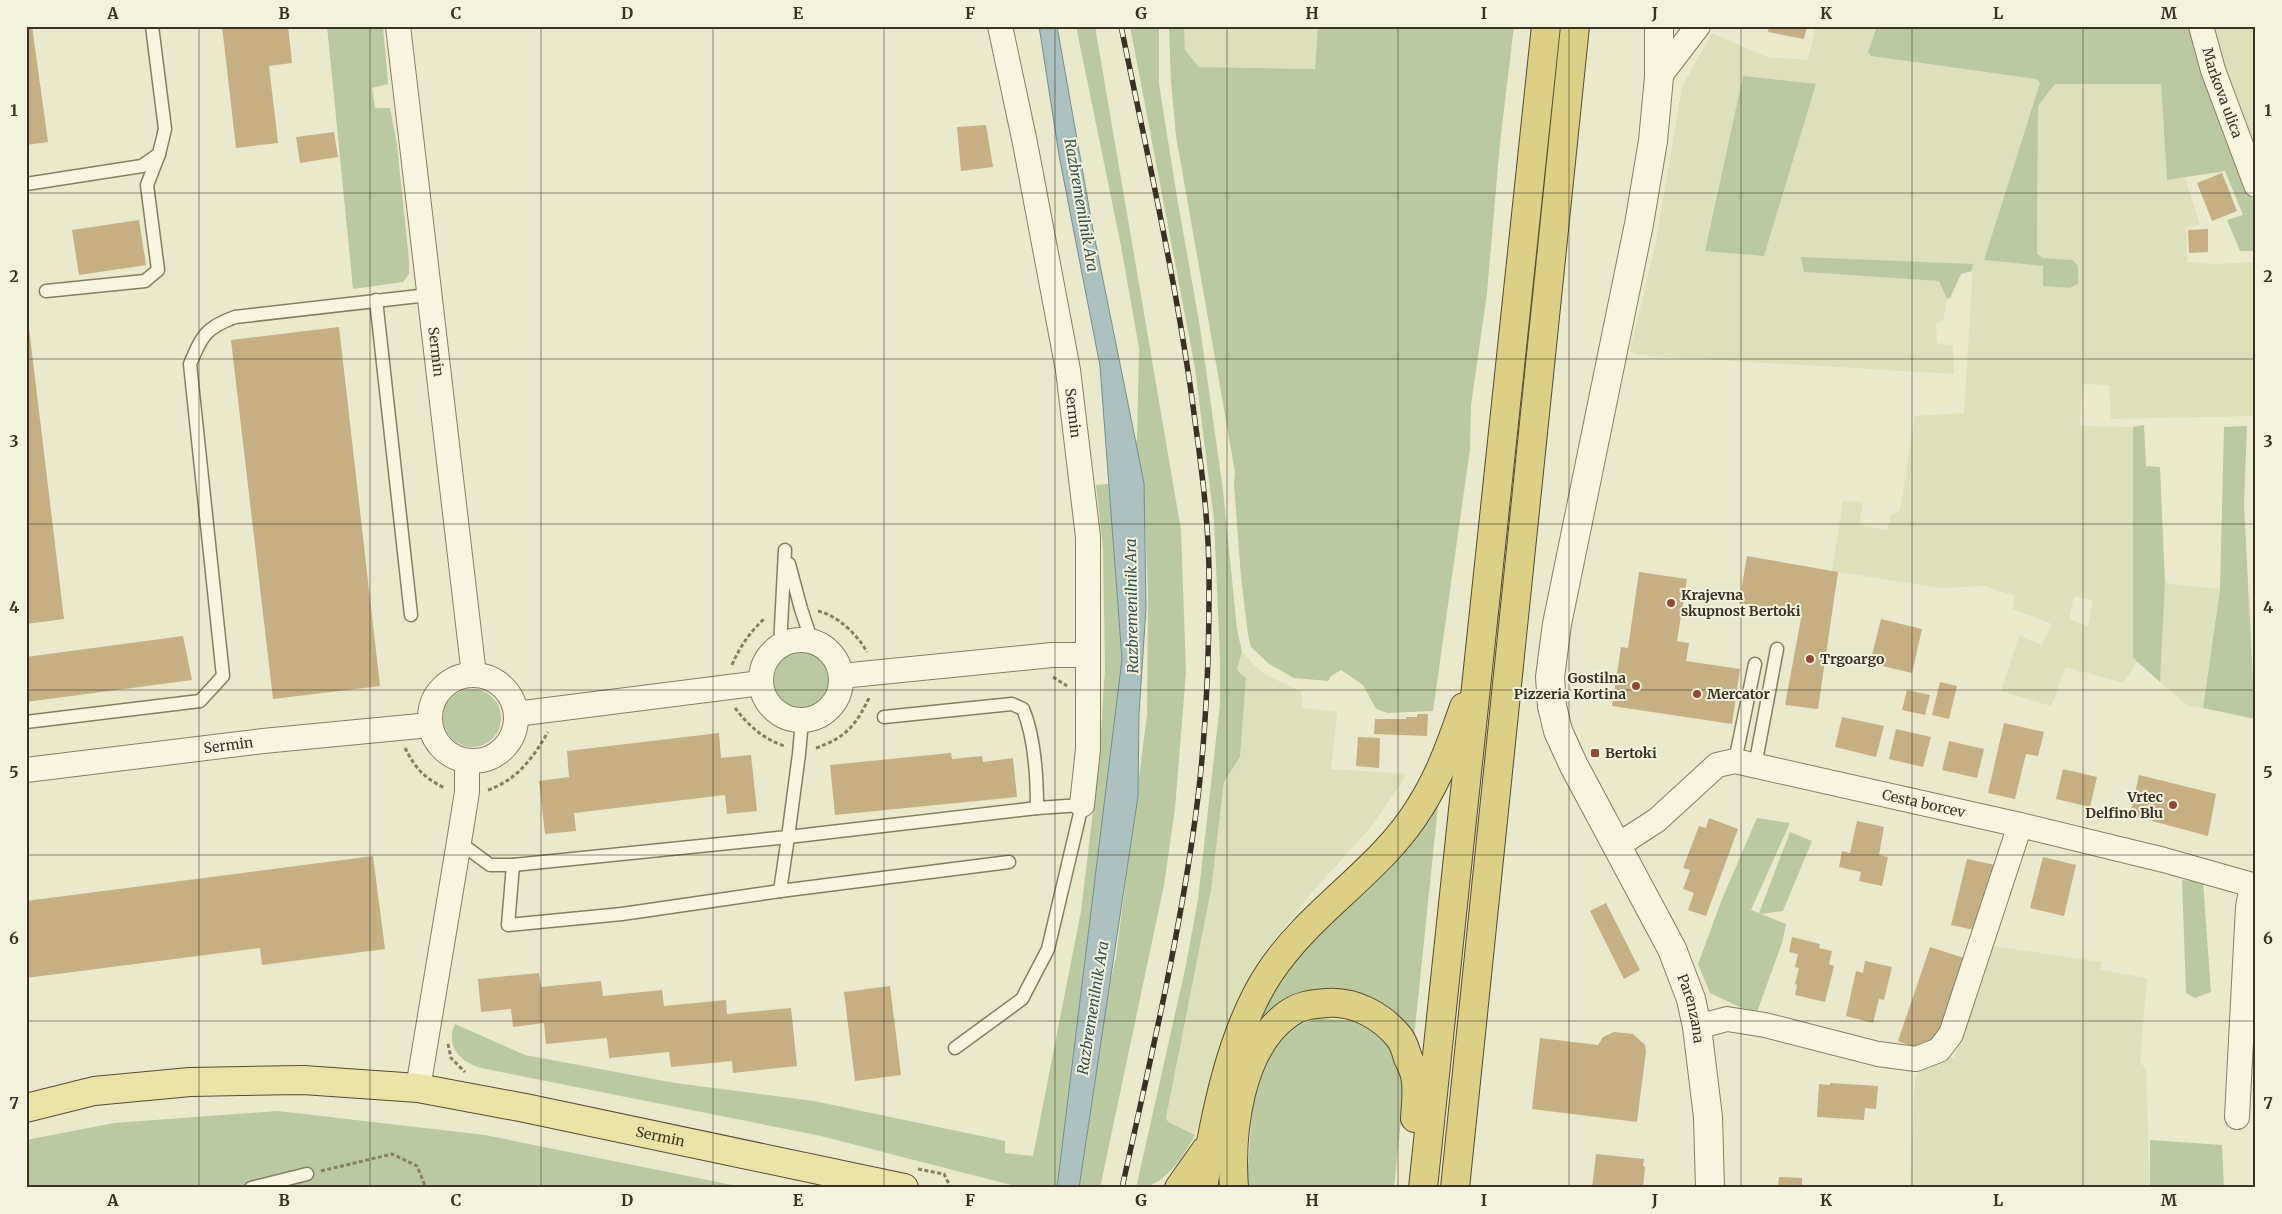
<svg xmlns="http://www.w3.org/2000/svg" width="2282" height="1214" font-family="Merriweather,serif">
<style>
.farmland{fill:#dee0b9;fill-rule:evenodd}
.green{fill:#bbc9a0}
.water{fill:#abc1bf;stroke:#728f8e}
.building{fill:#c6ae85}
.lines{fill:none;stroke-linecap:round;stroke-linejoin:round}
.service-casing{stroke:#877e61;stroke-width:15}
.minor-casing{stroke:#877e61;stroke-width:26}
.tertiary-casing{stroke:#877e61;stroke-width:30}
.primary-casing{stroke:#564b34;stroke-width:30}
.trunk-casing{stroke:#564b34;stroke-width:30}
.path{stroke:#877e61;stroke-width:3;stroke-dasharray:4 2.5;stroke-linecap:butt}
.service{stroke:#f7f5de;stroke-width:12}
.minor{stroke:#f7f5de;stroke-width:24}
.tertiary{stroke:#f7f5de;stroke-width:28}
.primary{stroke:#eae4a8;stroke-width:28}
.trunk{stroke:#decf86;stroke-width:28}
.rail-casing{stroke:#393223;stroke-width:5.5}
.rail{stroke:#f3f2da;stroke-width:4;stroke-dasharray:11;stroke-linecap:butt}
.grid{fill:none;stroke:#393223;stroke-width:1;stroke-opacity:0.55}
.poi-dot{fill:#914a36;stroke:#f3f2da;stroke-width:2}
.labels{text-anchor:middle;stroke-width:4;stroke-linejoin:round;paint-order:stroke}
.street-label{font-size:14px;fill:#393223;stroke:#f3f2da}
.poi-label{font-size:14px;font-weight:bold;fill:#393223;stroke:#f3f2da;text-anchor:start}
.water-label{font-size:15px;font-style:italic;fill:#335157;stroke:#f3f2da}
.neatline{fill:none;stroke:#393223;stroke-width:2}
.grid-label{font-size:16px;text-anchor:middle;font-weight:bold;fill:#393223}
</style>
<rect width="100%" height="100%" fill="#ebe9cb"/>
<g class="farmland">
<polygon points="1184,26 1318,26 1315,69 1199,67 1185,50"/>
<path d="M1816 26H1877L1868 52 1871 56 2036 79 2040 83 1984 260 2043 266 2044 286 2070 288 2078 284 2073 260 2043 258 2037 254 2038 106 2055 84H2161L2167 179 2185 178 2200 225 2186 227 2187 262 2212 264 2256 262V416L2111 419 2109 385 2084 384 2079 426 2133 427V658L2137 662 2123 683 2066 667 2051 706 2001 691 2019 635 2042 645 2052 624 2013 609 2015 596 1985 586 1939 588 1832 571 1843 501 1863 502 1859 525 1887 530 1891 515 1900 511 1915 416 1964 413 1973 264 1804 272 1939 281 1947 299 1943 320 1936 324 1937 343 1953 346 1954 374 1635 355 1630 351 1655 246 1682 87 1712 33 1767 57 1808 60ZM2074 596 2093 600 2088 626 2069 619Z"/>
<polygon points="2210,26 2256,26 2256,172"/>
<polygon points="2165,583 2220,589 2203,708 2188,706 2160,682"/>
<polygon points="1242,652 1255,666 1268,676 1301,691 1303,708 1337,712 1331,769 1407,774 1371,827 1314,890 1264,953 1251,976 1229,1026 1195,1135 1167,1122 1166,1118 1211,890 1224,782 1240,757 1246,678 1237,669"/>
<polygon points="1986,945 2101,962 2101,970 2147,978 2140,1062 2146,1069 2150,1188 1910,1188 1915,1080 1921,1066 1941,1056 1954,1058 1960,1043"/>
</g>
<g class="green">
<polygon points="327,26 383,26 388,84 372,88 375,108 390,108 397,145 409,260 409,274 403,282 353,289"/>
<polygon points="1076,26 1095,26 1181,530 1186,672 1175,809 1164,885 1100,1188 1076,1188 1091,1064 1116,957 1147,715 1148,593 1144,504 1130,443 1137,440 1139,348 1121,246"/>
<path d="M1130 26H1159V84L1177 197 1200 327 1223 490 1237 629 1242 652 1237 669 1240 673 1246 678 1240 757 1224 782 1211 890 1166 1118 1168 1122 1195 1135C1183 1157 1164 1188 1136 1188L1186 965 1198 899 1220 704V659L1214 520 1195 368Z"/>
<polygon points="1169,26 1184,26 1185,50 1199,67 1315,69 1318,26 1514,26 1500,143 1487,293 1471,405 1470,449 1433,711 1388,713 1376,709 1363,685 1341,670 1331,676 1328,681 1294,678 1269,664 1251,647 1248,635 1241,577 1234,485 1235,472 1176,136 1171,82"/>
<polygon points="1877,26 2194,26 2210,81 2256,209 2256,251 2240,251 2227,220 2243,215 2225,171 2167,180 2161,84 2055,84 2038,106 2037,254 2043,258 2073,260 2078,266 2078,284 2070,288 2043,286 2043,266 1984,260 2040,83 2036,79 1871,56 1868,52"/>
<polygon points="1743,76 1816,84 1764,256 1705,251"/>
<polygon points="1801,257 1973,264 1972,271 1961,274 1950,298 1947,299 1939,281 1804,272"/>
<polygon points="2144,425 2146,466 2160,467 2165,583 2160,682 2133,658 2133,427"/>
<polygon points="2247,426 2244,504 2255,719 2203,708 2220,589 2224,427"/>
<path d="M1119 483 1128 611 1087 987 1073 1054 1060 1188H1023L821 1136 481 1068C460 1062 445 1046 455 1024L525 1055 675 1083 814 1101 1005 1141V1153L1033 1156 1081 911 1099 762 1105 669 1103 549 1096 485Z"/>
<circle cx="801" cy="680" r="27"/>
<circle cx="472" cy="718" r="29"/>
<path d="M1438 806 1414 1038 1397 1017 1353 990 1309 992 1256 1026C1276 964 1326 924 1371 880 1395 856 1416 831 1438 806Z"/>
<polygon points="1757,818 1790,823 1751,910 1759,913 1790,832 1812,841 1783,911 1761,914 1786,924 1782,943 1756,1015 1710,993 1698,964 1722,899"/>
<polygon points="2182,880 2203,882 2211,992 2195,998 2186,993"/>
<polygon points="1318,1018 1353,1021 1379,1034 1394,1055 1404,1091 1394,1188 1247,1188 1253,1094 1268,1052 1296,1026"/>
<polygon points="278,1111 485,1135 747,1188 26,1188 26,1140 114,1123"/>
<polygon points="2150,1140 2222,1145 2224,1188 2150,1188"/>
</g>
<polygon class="water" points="1039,26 1057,26 1093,230 1144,483 1146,608 1139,714 1138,796 1079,1188 1057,1188 1122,659 1100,366 1059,155"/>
<g class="building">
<polygon points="26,26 32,26 48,142 26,145"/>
<polygon points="222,26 288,26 292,63 269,66 278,143 236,148"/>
<polygon points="1769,26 1807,26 1804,39 1768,32"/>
<polygon points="986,125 993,167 961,171 957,127"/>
<polygon points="334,132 338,157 300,163 296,137"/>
<polygon points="2222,173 2237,211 2212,221 2197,183"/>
<polygon points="139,220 146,265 79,275 72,230"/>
<polygon points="2208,229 2208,252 2189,253 2188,230"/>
<polygon points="26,303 64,619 26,624"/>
<polygon points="339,327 380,686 273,699 231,340"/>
<polygon points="1747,556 1838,572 1818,709 1785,705 1802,613 1739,603"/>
<polygon points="1639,572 1687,579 1677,641 1689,643 1686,661 1740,669 1732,724 1612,706 1621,647 1628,648"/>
<polygon points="1881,619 1922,629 1912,673 1870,663"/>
<polygon points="183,636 192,680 26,702 26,657"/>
<polygon points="1940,682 1957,686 1949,719 1932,715"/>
<polygon points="1907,690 1930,695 1925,715 1902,710"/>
<polygon points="1417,714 1428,714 1427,736 1374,734 1375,719 1406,719 1406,717 1417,717"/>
<polygon points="1842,717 1884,726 1876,757 1835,747"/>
<polygon points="2004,723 2044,732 2038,756 2026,754 2015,799 1988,793"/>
<polygon points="1896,729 1931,737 1923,767 1889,759"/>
<polygon points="719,733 721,758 751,755 757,811 727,814 725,795 574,813 576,831 545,834 539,781 569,777 567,751"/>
<polygon points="1358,737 1380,738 1379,768 1356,766"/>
<polygon points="1949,741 1984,749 1977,778 1942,770"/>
<polygon points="951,753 952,759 982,756 983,762 1013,758 1017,797 835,815 830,765"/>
<polygon points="2063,769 2097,777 2090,807 2056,799"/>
<polygon points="2139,775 2216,794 2208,836 2130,815"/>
<polygon points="1709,818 1738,829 1706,916 1688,910 1694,893 1683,889 1690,870 1683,868 1699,826 1706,828"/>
<polygon points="1857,821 1884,827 1879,855 1888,857 1882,886 1859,881 1861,872 1839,867 1842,851 1850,853"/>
<polygon points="373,856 385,949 262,965 260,948 26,978 26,901"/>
<polygon points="2043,857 2076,865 2064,916 2030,908"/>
<polygon points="1967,859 1995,865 1979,931 1951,925"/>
<polygon points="1606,903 1640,970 1624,979 1590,911"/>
<polygon points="1792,937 1820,944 1819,948 1832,951 1829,964 1834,966 1825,1002 1795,995 1797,985 1795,984 1799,968 1795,967 1798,954 1789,952"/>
<polygon points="1930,947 1970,960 1944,1030 1922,1050 1898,1041"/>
<polygon points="1865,961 1892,967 1884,1000 1879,999 1873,1023 1846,1016 1856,971 1863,973"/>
<polygon points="539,973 541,987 601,981 603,996 662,990 664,1006 726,1000 727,1014 791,1008 797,1066 733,1073 732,1061 671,1067 669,1052 609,1058 607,1038 546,1044 544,1023 513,1027 511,1009 481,1012 478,979"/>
<polygon points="890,986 901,1075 855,1081 844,992"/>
<polygon points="1614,1032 1633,1034 1645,1045 1646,1051 1637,1122 1532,1109 1540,1038 1598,1045 1603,1037"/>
<polygon points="1830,1083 1878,1086 1876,1109 1865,1108 1864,1120 1817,1117 1819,1084 1830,1085"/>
<polygon points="1596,1154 1644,1159 1643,1166 1645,1167 1643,1188 1592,1188"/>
<polygon points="1779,1177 1802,1178 1802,1188 1778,1188"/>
</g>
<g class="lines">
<g class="service-casing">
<g id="service">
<polyline points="26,184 142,166 159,154 165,129 152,26"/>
<polyline points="46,291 145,281 158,270 147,185 159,154"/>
<polyline points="376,300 411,615"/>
<polyline points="789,564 801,609 812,642"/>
<polyline points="780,646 785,550"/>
<path d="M884 717 1012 704 1023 709C1035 738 1037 777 1037 808"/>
<path d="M26 722 200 701 223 676 190 364C202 336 205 328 235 317L428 295"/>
<polyline points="1735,761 1755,664"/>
<polyline points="1755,766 1777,649"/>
<polyline points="459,842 490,865 513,865 788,837 799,754 802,720"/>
<polyline points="513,865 508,925 622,914 780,891 788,837 1037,808 1082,805 1048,949 1022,999 955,1048"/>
<polyline points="780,891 1009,862"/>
<polyline points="251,1188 307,1174"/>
</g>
</g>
<g class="minor-casing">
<g id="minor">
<path id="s1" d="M398 26 474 675"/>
<path id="s2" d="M1000 26 1025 143 1068 370 1088 537V749L1082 805"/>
<path id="s3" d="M2201 26 2213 70 2256 185"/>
<polyline points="1659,77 1698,26"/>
<circle cx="801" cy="680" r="40"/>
<circle cx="473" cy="718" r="43"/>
<polyline points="841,676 1052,655 1087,655"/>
<polyline points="516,714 761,683"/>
<path id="s4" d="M26 770 263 741 430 725"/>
<path id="s5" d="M1617 846 1657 820 1717 765 1735 761 2020 825 2164 860 2256 886"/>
<polyline points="1697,1027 1727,1019 1765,1025 1878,1054 1916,1059 1939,1050 1951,1034 2020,825"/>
<polyline points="418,1088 459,842 467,792 467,761"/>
<polyline points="2237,1117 2248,907 2252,885"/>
</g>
</g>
<g class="tertiary-casing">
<g id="tertiary">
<path id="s6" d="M1659 26V77L1653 141 1639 224 1557 624 1550 677 1552 706 1558 731 1574 766 1672 949 1691 999 1697 1027 1708 1117 1710 1188"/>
</g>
</g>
<g class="primary-casing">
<g id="primary">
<path id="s7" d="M26 1108 94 1091 190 1082 303 1080 418 1088 525 1108 904 1188"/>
</g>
</g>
<g class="trunk-casing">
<g id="trunk">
<polyline points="1179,1188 1205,1151"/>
<path d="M1203 1188C1214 1120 1231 1030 1270 972 1311 910 1381 871 1420 807 1440 776 1452 741 1464 707"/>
<path d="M1234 1188C1230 1132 1239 1049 1288 1014 1300 1005 1313 1004 1327 1003 1355 1001 1382 1016 1399 1037 1404 1043 1406 1052 1408 1058 1411 1064 1414 1070 1415 1076 1418 1089 1416 1104 1415 1118"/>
<polyline points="1423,1188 1546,26"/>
<polyline points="1455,1188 1575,26"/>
</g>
</g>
<g class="path">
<path d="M818 611C837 615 858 635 867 652"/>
<path d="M732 665C740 646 750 632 765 618"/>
<polyline points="1053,677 1067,686"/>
<path d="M735 708C748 725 764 740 785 746"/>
<path d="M405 748C416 769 424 778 445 788"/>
<path d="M816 748C847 737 856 725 870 696"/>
<path d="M488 790C517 780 533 758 548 732"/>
<polyline points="448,1044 451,1058 465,1072"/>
<polyline points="918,1169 944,1174 951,1188"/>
<polyline points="321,1171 392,1154 417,1166 426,1188"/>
</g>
<use href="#service" class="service"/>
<use href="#minor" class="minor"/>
<use href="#tertiary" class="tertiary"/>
<use href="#primary" class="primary"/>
<use href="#trunk" class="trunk"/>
<g class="rail-casing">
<path id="rail" d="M1121 26C1148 158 1178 289 1195 421 1203 478 1210 535 1209 592 1209 673 1205 754 1193 834 1176 953 1148 1070 1122 1188"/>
</g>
<use href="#rail" class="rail"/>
</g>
<path class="grid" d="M199 26V1188M370 26V1188M541 26V1188M713 26V1188M884 26V1188M1055 26V1188M1227 26V1188M1398 26V1188M1569 26V1188M1741 26V1188M1912 26V1188M2083 26V1188M26 193H2256M26 359H2256M26 524H2256M26 690H2256M26 855H2256M26 1021H2256"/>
<g class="poi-dot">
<circle cx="1671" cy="603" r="5"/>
<circle cx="1810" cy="659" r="5"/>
<circle cx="1636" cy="686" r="5"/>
<circle cx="1697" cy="694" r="5"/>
<rect x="1590" y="748" width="10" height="10" rx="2.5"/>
<circle cx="2173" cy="805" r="5"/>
</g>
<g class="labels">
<g class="street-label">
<text dy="5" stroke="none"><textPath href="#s3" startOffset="70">Markova ulica</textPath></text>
<text dy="5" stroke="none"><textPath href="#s1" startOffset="328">Sermin</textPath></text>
<text dy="5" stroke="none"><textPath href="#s2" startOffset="394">Sermin</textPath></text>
<text dy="5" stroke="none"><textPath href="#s4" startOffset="204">Sermin</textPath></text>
<text dy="5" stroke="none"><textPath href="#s5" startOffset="341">Cesta borcev</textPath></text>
<text dy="5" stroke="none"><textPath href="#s6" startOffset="1025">Parenzana</textPath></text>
<text dy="5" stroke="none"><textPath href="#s7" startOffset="642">Sermin</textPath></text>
</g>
<g class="poi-label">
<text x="1681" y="600">Krajevna<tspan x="1681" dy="16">skupnost Bertoki</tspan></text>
<text x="1820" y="664">Trgoargo</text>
<text x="1626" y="683" text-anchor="end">Gostilna<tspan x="1626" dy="16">Pizzeria Kortina</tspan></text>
<text x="1707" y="699">Mercator</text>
<text x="1605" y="758">Bertoki</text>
<text x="2163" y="802" text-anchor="end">Vrtec<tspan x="2163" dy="16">Delfino Blu</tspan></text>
</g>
<g class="water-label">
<text transform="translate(1081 205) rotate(80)" y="5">Razbremenilnik Ara</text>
<text transform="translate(1132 606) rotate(-91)" y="5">Razbremenilnik Ara</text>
<text transform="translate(1093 1008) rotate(-81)" y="5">Razbremenilnik Ara</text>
</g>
</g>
<rect width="2282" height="1214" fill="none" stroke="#f3f2da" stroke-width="55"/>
<rect x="28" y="28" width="2226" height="1158" class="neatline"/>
<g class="grid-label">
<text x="113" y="19">A</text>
<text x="284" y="19">B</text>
<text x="456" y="19">C</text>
<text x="627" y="19">D</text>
<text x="798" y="19">E</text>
<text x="970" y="19">F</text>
<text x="1141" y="19">G</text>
<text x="1312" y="19">H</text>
<text x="1484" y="19">I</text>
<text x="1655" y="19">J</text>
<text x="1826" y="19">K</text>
<text x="1998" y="19">L</text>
<text x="2169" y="19">M</text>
<text x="14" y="116">1</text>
<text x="2268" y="116">1</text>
<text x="14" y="282">2</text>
<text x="2268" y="282">2</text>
<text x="14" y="447">3</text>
<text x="2268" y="447">3</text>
<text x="14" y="613">4</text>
<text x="2268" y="613">4</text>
<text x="14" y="778">5</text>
<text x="2268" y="778">5</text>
<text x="14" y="944">6</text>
<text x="2268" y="944">6</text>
<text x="14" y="1109">7</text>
<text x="2268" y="1109">7</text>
<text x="113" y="1206">A</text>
<text x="284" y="1206">B</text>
<text x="456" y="1206">C</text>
<text x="627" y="1206">D</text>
<text x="798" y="1206">E</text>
<text x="970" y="1206">F</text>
<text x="1141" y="1206">G</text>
<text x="1312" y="1206">H</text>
<text x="1484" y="1206">I</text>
<text x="1655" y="1206">J</text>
<text x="1826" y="1206">K</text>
<text x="1998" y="1206">L</text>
<text x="2169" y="1206">M</text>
</g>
</svg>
